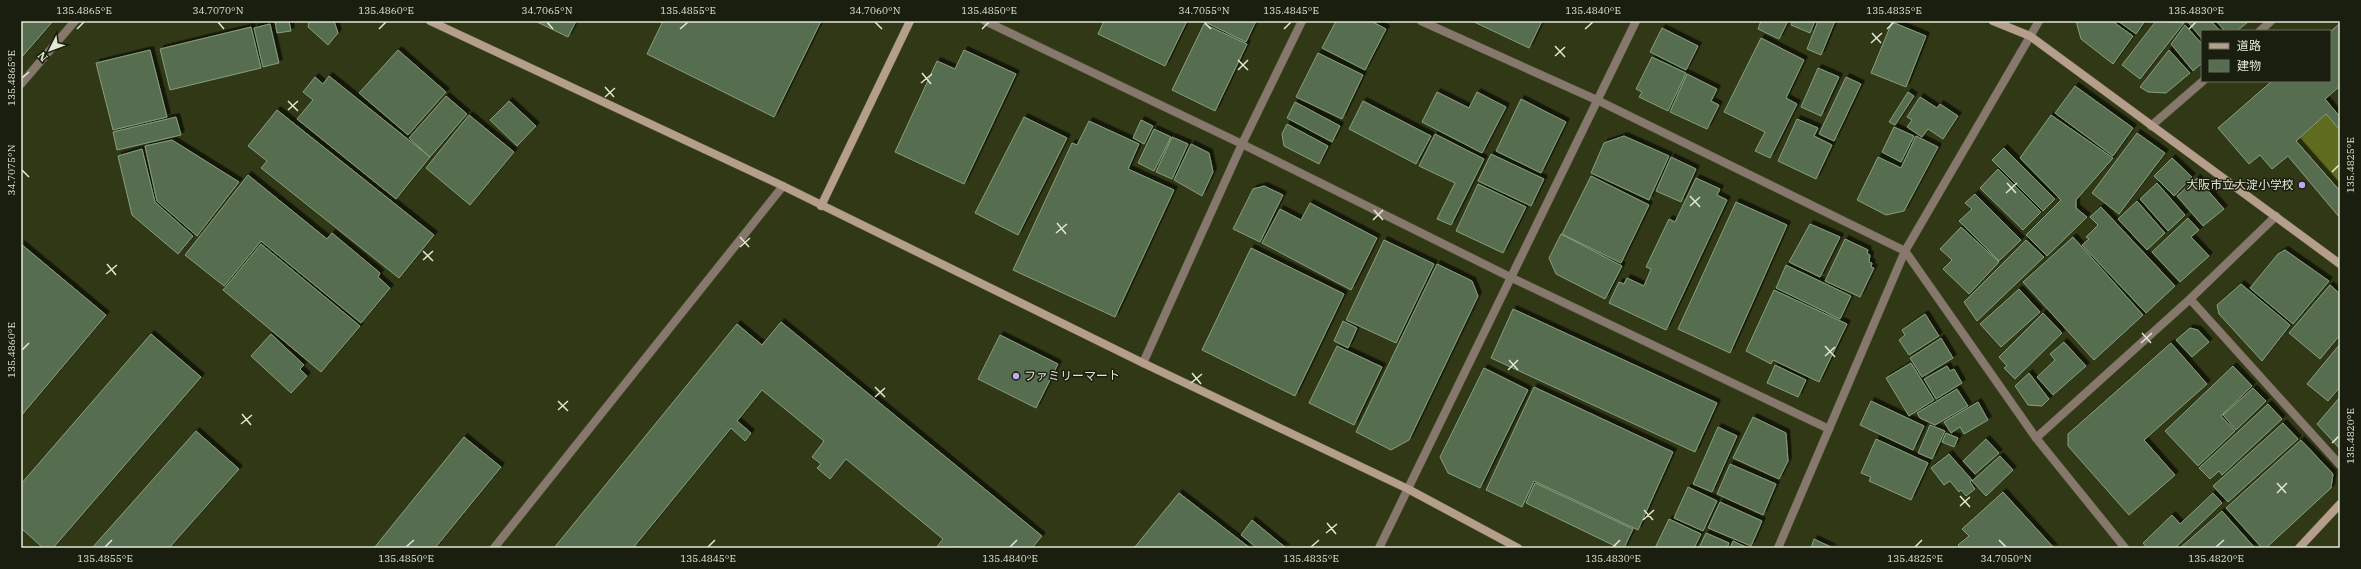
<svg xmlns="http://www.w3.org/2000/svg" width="2361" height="569" font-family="'IBM Plex Serif','Noto Sans JP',serif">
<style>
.water{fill:#5f6c1f}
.building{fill:#566e4f;stroke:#869f7e;filter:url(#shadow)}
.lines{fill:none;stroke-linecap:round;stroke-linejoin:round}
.lane-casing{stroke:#4d5434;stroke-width:9}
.street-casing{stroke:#4d5434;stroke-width:9}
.secondary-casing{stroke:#4d5434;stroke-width:9}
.lane{stroke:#87786d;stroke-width:8}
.street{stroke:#87786d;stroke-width:8}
.secondary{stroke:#b69e8c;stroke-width:8}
.ticks{fill:none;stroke:#e3e8d4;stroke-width:1.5}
.poi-dot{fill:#c0a8f3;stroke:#1a1e0e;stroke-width:1.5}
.labels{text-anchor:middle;stroke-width:3;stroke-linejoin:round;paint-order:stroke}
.poi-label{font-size:12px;fill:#e3e8d4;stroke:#1a1e0e;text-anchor:end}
.neatline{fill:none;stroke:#e3e8d4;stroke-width:1.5}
.ticks-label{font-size:10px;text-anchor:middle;fill:#e3e8d4}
</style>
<defs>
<filter id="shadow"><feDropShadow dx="3.5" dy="-3.5" stdDeviation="0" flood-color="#0009"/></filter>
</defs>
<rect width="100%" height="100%" fill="#313815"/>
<polygon class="water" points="2326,114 2340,130 2340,191 2296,141"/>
<g class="building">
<polygon points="21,21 53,21 21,58"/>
<polygon points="275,21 289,21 291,31 277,33"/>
<polygon points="309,21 334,21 338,33 328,45 308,27"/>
<polygon points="535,21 576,21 568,37"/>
<polygon points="663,21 821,21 774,117 647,54"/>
<polygon points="1104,21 1187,21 1165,66 1098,34"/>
<polygon points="1203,21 1256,21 1246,42"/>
<polygon points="1336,21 1371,21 1386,29 1365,70 1322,48"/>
<polygon points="1472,21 1542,21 1529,48"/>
<polygon points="1761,21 1788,21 1779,39 1758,29"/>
<polygon points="1793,21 1815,21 1810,33 1791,25"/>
<polygon points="1818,21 1835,21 1821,55 1807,49"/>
<polygon points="2076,21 2112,21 2133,36 2113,64 2081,39"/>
<polygon points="2118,21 2145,21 2136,34"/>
<polygon points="2156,21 2184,23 2140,79 2122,65"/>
<polygon points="2187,21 2211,21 2220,31 2202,31 2202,39"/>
<polygon points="2216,21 2249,21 2237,31 2225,31"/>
<polygon points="1892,22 1926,36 1906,87 1871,73"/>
<polygon points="2340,23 2340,86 2325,99 2340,117 2340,130 2326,114 2296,141 2340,191 2340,218 2288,156 2272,169 2260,155 2249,164 2218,128 2272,81 2330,81 2330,32"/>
<polygon points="270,24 279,63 263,67 254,28"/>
<polygon points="1204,24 1247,44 1215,111 1172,90"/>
<polygon points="2185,25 2202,44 2202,63 2193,71 2171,44"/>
<polygon points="251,27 261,68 170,90 160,49"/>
<polygon points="1662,28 1698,46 1686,70 1650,52"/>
<polygon points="1761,38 1804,60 1786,98 1797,104 1770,158 1755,151 1765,132 1724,112"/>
<polygon points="150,50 167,117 113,130 96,63"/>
<polygon points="398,50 446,92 408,135 359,93"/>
<polygon points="964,50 1016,74 964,184 895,152 937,61 955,69"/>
<polygon points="2169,50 2190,73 2166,93 2148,92 2140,87"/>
<polygon points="1318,53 1363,75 1342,119 1296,97"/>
<polygon points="1652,57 1686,73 1668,111 1639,97 1642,92 1636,89"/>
<polygon points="1818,68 1839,77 1821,116 1801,107"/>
<polygon points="1687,74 1717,89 1711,101 1719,105 1707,129 1670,112"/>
<polygon points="329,76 430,157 396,199 297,119 313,100 303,92 315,77 323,84"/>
<polygon points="1846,77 1861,84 1834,141 1819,134"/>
<polygon points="2075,86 2133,128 2113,156 2055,113"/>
<polygon points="1437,92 1469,108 1477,92 1506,107 1482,153 1422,122"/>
<polygon points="1908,92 1914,96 1895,125 1889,122"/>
<polygon points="446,96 467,114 430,157 409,138"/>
<polygon points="1920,97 1937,108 1940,104 1958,116 1943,139 1928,129 1922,137 1907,127 1912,120 1907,117"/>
<polygon points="1521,99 1566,122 1541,173 1496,151"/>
<polygon points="509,101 536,126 517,146 490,120"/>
<polygon points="1363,101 1431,136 1416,164 1349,129"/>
<polygon points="1295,102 1340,126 1332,142 1287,118"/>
<polygon points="277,110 434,235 399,278 261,168 267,161 248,146"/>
<polygon points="469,115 514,152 470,205 426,168"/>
<polygon points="2051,115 2113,158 2076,200 2076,208 2087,217 2047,256 2026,235 2061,200 2020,158"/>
<polygon points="176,117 181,135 117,150 113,132"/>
<polygon points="1024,117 1067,138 1018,235 975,213"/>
<polygon points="1797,119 1818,128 1814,136 1832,145 1816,179 1778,161"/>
<polygon points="1141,120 1153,126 1144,144 1133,138"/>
<polygon points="1089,121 1139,144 1128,169 1174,190 1115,317 1013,270 1072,143 1077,145"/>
<polygon points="1287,124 1328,146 1319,164 1284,146 1282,134"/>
<polygon points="1894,127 1914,136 1901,162 1882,152"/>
<polygon points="1154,129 1171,137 1154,171 1138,163"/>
<polygon points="2137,133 2165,153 2119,214 2092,193"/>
<polygon points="1435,134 1484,159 1451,225 1437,219 1455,183 1419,166"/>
<polygon points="1624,136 1669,156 1649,200 1591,173 1604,143"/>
<polygon points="1916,136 1938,147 1904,211 1886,215 1857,200 1878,157 1901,168"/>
<polygon points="1172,137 1188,144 1172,179 1156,172"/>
<polygon points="172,140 239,182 197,236 157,201 145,146"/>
<polygon points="1191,144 1209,153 1213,172 1202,196 1174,180"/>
<polygon points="2004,148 2055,199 2043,211 1992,160"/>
<polygon points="142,149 155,202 193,236 178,254 132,215 118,156"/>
<polygon points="1491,154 1544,179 1531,206 1478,181"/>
<polygon points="1671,157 1696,169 1681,202 1656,191"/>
<polygon points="2172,158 2192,177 2174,196 2154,176"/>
<polygon points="1998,169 2041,212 2023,230 1980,188"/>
<polygon points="248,175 327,239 332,233 380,273 378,277 390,288 361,323 261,241 224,286 185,255"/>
<polygon points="1591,176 1649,205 1621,263 1562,234"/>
<polygon points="1696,178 1720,189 1717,195 1727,200 1666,330 1609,303 1619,282 1624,284 1627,278 1644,286 1651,269 1646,267 1669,219 1675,222"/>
<polygon points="2197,178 2224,209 2203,226 2177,196"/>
<polygon points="2157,183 2185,215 2168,231 2140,199"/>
<polygon points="1478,184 1526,207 1503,253 1456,231"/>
<polygon points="1264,186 1283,195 1260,242 1233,229 1253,189"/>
<polygon points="1975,194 2021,240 1999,261 1959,221 1972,209 1965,203"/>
<polygon points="2137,201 2165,233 2147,250 2118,219"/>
<polygon points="1736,202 1787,225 1730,353 1678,329"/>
<polygon points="1310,203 1377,238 1351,290 1262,243 1280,209 1301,220"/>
<polygon points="2101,207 2175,286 2146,313 2082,245 2089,239 2086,237 2098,225 2090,217"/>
<polygon points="2188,218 2199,230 2191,237 2209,256 2180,282 2152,252"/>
<polygon points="1810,224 1840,237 1820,277 1789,262"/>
<polygon points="1961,227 1999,262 1969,294 1943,269 1952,260 1940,249"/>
<polygon points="1561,234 1622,266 1605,299 1556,274 1549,258"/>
<polygon points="2073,237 2143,315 2094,360 2023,282"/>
<polygon points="1845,239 1868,250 1867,253 1870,255 1869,262 1872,263 1871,267 1874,268 1860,297 1825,281"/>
<polygon points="1384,240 1434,264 1396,343 1346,320"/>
<polygon points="2026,240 2044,257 1977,321 1964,302"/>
<polygon points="21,244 106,315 21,416"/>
<polygon points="261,244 360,326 321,372 223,290"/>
<polygon points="1251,248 1344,294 1295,396 1202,350"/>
<polygon points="2285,250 2329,281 2293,324 2250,288 2278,254"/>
<polygon points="1437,264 1472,281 1478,296 1409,440 1391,450 1356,432"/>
<polygon points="1786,265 1851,296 1840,319 1776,288"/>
<polygon points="2241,284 2290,325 2262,361 2219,314 2217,305"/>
<polygon points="2330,285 2340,294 2340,335 2320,359 2289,333"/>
<polygon points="2019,289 2040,312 2001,347 1980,324"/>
<polygon points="1774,290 1847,324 1819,382 1773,360 1771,364 1746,351"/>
<polygon points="1513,309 1717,403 1695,452 1491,358"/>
<polygon points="2043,313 2062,333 2015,379 2004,368 2007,366 1999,357"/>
<polygon points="1925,314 1939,336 1909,355 1899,340 1905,335 1902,330"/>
<polygon points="1343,321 1357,328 1348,348 1334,341"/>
<polygon points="781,322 1042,536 1032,548 954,548 952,546 951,548 936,548 943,539 846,459 830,479 817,468 821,464 812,457 824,441 762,390 737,421 751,433 745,441 731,428 633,548 554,548 737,324 762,345"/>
<polygon points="2190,328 2198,330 2209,342 2192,357 2176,340"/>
<polygon points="151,334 201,377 53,548 43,548 21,528 21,484"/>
<polygon points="271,334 304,365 300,369 307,376 291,393 251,356"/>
<polygon points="1000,335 1058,364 1036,408 978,379"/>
<polygon points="1941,338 1953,358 1922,377 1910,358"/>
<polygon points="2064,342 2086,366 2053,395 2037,377 2055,360 2050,354"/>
<polygon points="2171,343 2207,384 2144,440 2175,475 2129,515 2068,446 2068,434"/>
<polygon points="2340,344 2340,387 2328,401 2307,384"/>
<polygon points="1337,346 1382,367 1354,425 1309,403"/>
<polygon points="1911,363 1934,400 1909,416 1886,378"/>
<polygon points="1775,365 1806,380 1798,397 1767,383"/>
<polygon points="1947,366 1950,371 1954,369 1962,383 1936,399 1924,379"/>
<polygon points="2233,366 2252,386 2221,416 2235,431 2198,466 2165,431"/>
<polygon points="1484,368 1528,390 1480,488 1448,473 1440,457"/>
<polygon points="2029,373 2049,399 2042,406 2028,405 2015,386"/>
<polygon points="1534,387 1673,452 1638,530 1534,481 1522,507 1486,490"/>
<polygon points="2253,388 2266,401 2236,430 2223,415"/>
<polygon points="1957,389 1968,406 1935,425 1920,418 1917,413"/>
<polygon points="2340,397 2340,449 2317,424"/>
<polygon points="1871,401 1924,426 1913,450 1860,425"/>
<polygon points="1978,402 1988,420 1964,434 1960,427 1951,433 1944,422"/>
<polygon points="2268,404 2282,419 2222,475 2219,471 2210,479 2199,468"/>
<polygon points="1753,417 1786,433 1788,461 1779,479 1733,458"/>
<polygon points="2283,423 2298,439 2228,502 2213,486"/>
<polygon points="1930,425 1945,431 1932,459 1918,453"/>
<polygon points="1718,427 1737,436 1712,492 1693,484"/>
<polygon points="196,431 239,469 169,548 92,548"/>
<polygon points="1946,433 1958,438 1954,447 1942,442"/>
<polygon points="464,437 501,467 435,548 374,548"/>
<polygon points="1876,439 1928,463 1911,500 1869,481 1871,477 1861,473"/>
<polygon points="1986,439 1999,453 1975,474 1963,461"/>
<polygon points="2301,440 2333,474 2331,488 2266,548 2262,548 2226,508"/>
<polygon points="1949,454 1972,480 1970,482 1975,489 1966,496 1961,490 1959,492 1950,481 1944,485 1931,468"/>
<polygon points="2000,456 2013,470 1986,496 1972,481"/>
<polygon points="1730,464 1776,484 1763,515 1717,494"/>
<polygon points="1535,483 1633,529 1624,548 1619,548 1526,503"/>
<polygon points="1688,487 1717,501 1703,531 1674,518"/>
<polygon points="2003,492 2054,548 1961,548 1958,545 1969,536 1962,529"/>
<polygon points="1179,493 1250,548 1134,548"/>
<polygon points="2213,493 2222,503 2175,548 2147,548 2143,543 2172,515 2180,524"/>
<polygon points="1720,502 1762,521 1751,546 1708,528"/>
<polygon points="2222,511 2255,548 2180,548"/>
<polygon points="1669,519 1701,534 1694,548 1655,548"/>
<polygon points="1252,520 1286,548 1257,548 1241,535"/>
<polygon points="1706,533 1729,543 1727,548 1699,548"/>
<polygon points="1814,539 1833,548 1811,548"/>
<polygon points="1733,541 1748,548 1730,548"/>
</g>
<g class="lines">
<g class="lane-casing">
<polyline id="lane" points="494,548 783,186"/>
</g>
<g class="street-casing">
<g id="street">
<polyline points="985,21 1242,144 1510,277 1829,429"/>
<polyline points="1421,21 1599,101 1905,251 2036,438 2125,548"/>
<polyline points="2260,31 2271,21"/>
<polyline points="21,84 75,21"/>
<polyline points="2151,126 2203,81"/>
<polyline points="2190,299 2340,465"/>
<polyline points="1143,363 1242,144 1302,21"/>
<polyline points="2036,438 2190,299 2276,216"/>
<polyline points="1379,548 1636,21"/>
<polyline points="1778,548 1905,251 2039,21"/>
</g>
</g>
<g class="secondary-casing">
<g id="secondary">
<polyline points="430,21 783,186 1143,363 1408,489 1518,548"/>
<polyline points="1993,21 2030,36 2340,264"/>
<polyline points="821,206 910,21"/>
<polyline points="2299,548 2340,504"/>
</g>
</g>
<use href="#lane" class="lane"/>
<use href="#street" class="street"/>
<use href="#secondary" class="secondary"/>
</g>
<path class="ticks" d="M218 22 224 29M547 22 553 29M875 22 882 29M1204 22 1211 29M77 29 84 22M379 29 386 22M680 29 688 22M982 29 989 22M1284 29 1291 22M1585 29 1593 22M1887 29 1894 22M2189 29 2196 22M1872 33 1881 43M1871 43 1882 33M1555 46 1565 57M1555 56 1565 47M1238 60 1248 70M1238 70 1248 60M922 73 931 84M22 78 29 72M921 83 932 74M605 87 614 97M605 97 615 88M288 101 298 111M288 110 298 101M22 170 29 177M2332 172 2339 165M2007 183 2016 193M2006 193 2017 183M1690 196 1700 207M1690 206 1700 197M1374 210 1383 220M1373 220 1383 210M1057 223 1066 234M1056 233 1067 224M740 237 749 247M740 247 750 238M423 251 433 261M423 260 433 251M107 264 116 275M106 274 117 265M2142 333 2151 343M2141 343 2152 333M1825 346 1835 357M22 350 29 343M1825 356 1835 347M1509 360 1518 370M1508 370 1518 360M1192 373 1201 384M1191 383 1202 374M875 387 885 397M875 397 885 388M558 401 568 411M558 410 568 401M242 414 251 425M241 424 252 415M2332 443 2339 436M2277 483 2286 493M2277 493 2287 483M1960 496 1970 507M1960 506 1970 497M1644 510 1653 520M1643 520 1654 510M1327 523 1336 534M1326 533 1337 524M1999 540 2006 547M105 547 112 540M406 547 414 540M708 547 715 540M1010 547 1017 540M1311 547 1319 540M1613 547 1620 540M1915 547 1922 540M2216 547 2224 540"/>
<g class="poi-dot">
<circle cx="2302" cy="185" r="4"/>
<circle cx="1016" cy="376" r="4"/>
</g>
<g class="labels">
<g class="poi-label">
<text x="2294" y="189">大阪市立大淀小学校</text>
<text x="1024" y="380" text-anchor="start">ファミリーマート</text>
</g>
</g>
<rect width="2361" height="569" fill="none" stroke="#1a1e0e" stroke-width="44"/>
<rect x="2201" y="30" width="130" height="52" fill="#1a1e0e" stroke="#6a6f5d"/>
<rect x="2209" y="43" width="20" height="6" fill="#b69e8c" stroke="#6a6f5d"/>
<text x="2237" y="50" font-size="12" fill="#e3e8d4">道路</text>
<rect x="2209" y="60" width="20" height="12" fill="#566e4f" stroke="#6a6f5d"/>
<text x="2237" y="70" font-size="12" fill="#e3e8d4">建物</text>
<g transform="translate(50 50) rotate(228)" stroke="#1a1e0e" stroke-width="3" paint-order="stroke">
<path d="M0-3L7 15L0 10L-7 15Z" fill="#e3e8d4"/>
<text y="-6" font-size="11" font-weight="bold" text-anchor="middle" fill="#e3e8d4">N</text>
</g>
<rect x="22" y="22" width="2317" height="525" class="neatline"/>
<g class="ticks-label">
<text x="84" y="14">135.4865°E</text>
<text x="218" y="14">34.7070°N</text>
<text x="386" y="14">135.4860°E</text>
<text x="547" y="14">34.7065°N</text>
<text x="688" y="14">135.4855°E</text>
<text x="875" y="14">34.7060°N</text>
<text x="989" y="14">135.4850°E</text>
<text x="1204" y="14">34.7055°N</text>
<text x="1291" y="14">135.4845°E</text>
<text x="1593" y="14">135.4840°E</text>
<text x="1894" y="14">135.4835°E</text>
<text x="2196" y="14">135.4830°E</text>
<text transform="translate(11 78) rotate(-90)" y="4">135.4865°E</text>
<text transform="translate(2350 165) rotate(-90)" y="4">135.4825°E</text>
<text transform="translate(11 170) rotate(-90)" y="4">34.7075°N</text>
<text transform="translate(11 350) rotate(-90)" y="4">135.4860°E</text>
<text transform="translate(2350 436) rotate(-90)" y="4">135.4820°E</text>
<text x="105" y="562">135.4855°E</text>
<text x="406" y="562">135.4850°E</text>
<text x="708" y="562">135.4845°E</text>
<text x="1010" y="562">135.4840°E</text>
<text x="1311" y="562">135.4835°E</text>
<text x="1613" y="562">135.4830°E</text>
<text x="1915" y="562">135.4825°E</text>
<text x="2006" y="562">34.7050°N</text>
<text x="2216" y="562">135.4820°E</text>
</g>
</svg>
